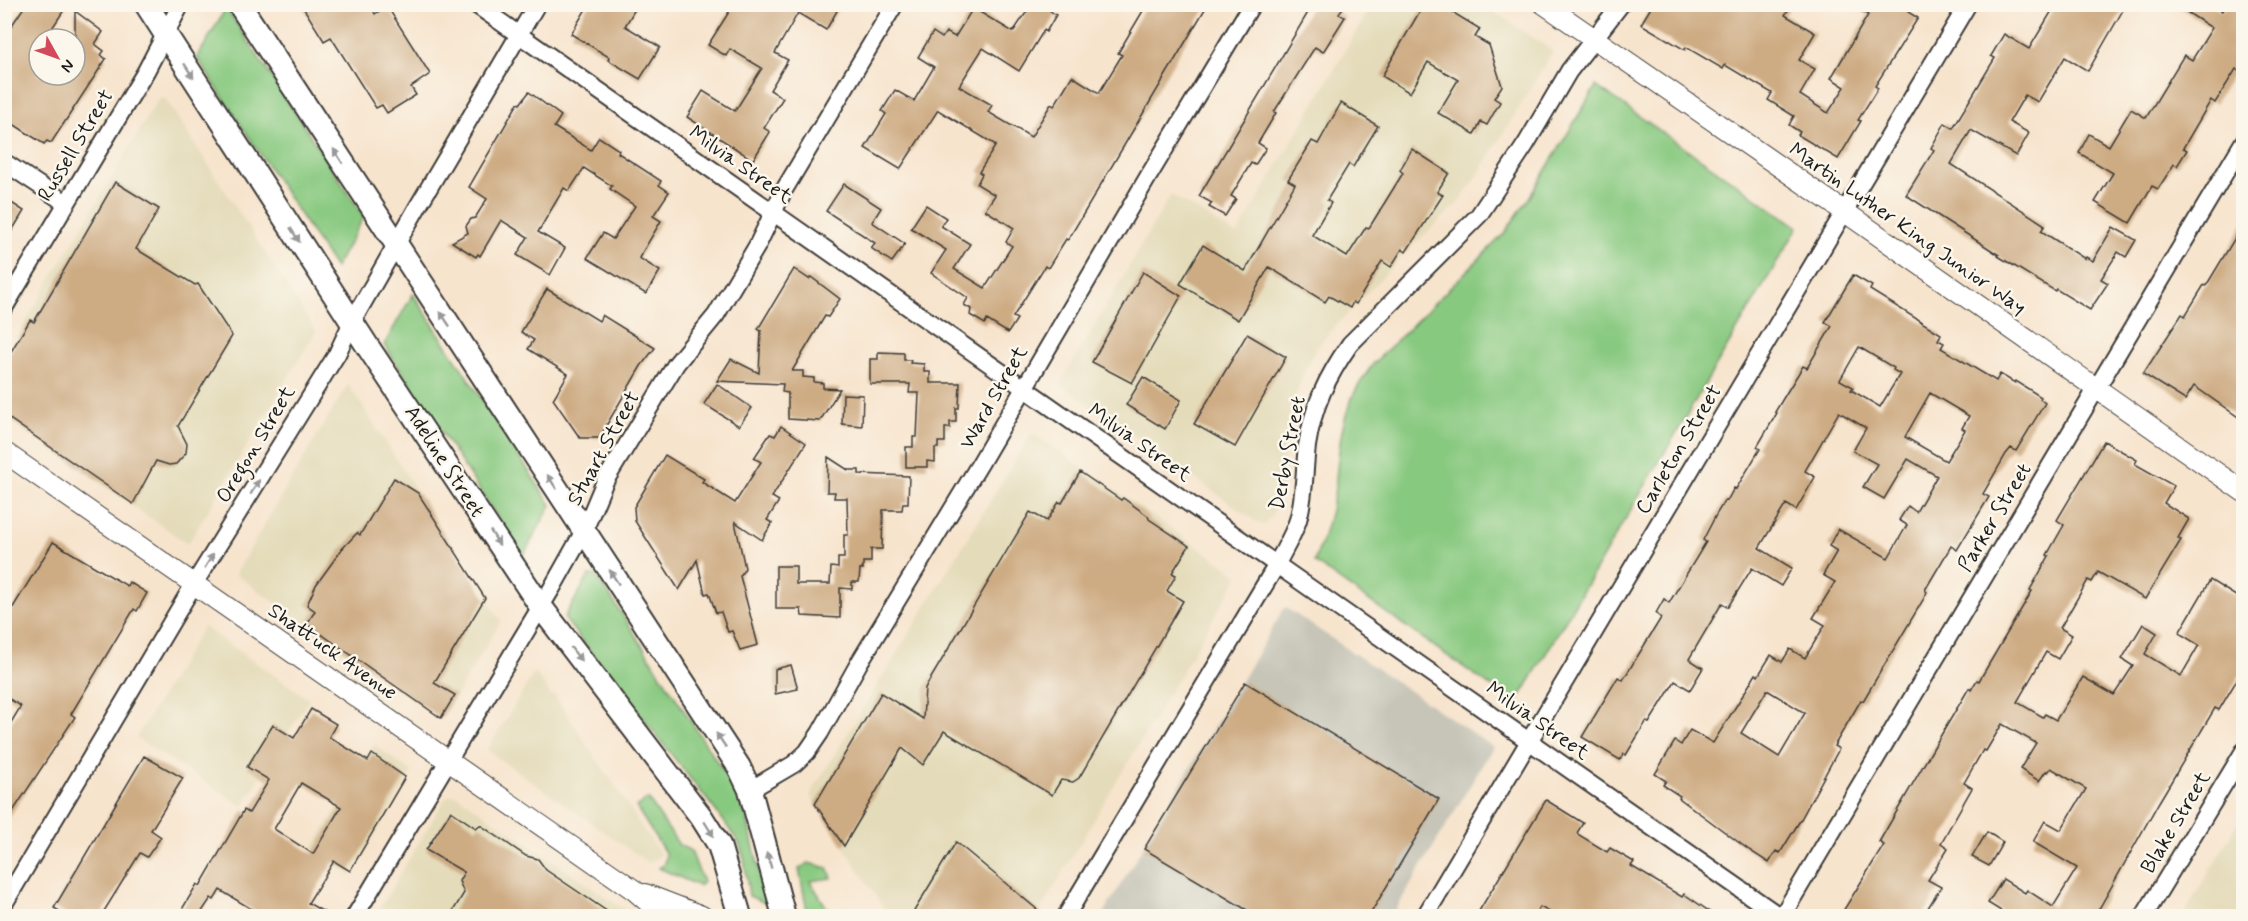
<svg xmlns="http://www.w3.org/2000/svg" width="2248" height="921" font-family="Mynerve,sans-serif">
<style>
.built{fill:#e4dbba}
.industrial{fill:#c6c5b8}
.green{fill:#88c980;stroke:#52724e;stroke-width:1.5}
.building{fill:#cdab83;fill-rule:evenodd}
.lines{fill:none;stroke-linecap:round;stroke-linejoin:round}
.minor-casing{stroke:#3d3a37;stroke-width:20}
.tertiary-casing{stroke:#3d3a37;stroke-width:22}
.secondary-casing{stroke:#3d3a37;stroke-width:26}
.minor{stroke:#fff;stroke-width:16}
.tertiary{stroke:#fff;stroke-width:20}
.secondary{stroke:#fff;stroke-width:22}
.oneway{fill:#999}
.labels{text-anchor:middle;stroke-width:5;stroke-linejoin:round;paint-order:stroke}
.street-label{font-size:21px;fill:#1c1c1c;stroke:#fbf7ec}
</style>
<rect width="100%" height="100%" fill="#fbf7ec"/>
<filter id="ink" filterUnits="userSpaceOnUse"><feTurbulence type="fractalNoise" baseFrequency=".0167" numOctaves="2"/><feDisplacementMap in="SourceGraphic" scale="12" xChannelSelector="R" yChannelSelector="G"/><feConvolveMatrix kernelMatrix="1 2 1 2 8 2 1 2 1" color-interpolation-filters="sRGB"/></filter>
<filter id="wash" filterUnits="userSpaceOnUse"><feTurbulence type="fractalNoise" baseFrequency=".008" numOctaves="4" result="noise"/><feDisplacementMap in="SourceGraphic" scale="24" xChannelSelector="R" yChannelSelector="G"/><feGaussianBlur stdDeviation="1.35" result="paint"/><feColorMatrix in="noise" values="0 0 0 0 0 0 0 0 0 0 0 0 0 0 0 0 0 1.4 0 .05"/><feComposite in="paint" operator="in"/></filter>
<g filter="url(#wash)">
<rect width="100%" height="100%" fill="#f7e4cd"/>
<g class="built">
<polygon points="1372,5 1484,5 1553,51 1475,180 1458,203 1400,258 1330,332 1314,352 1304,372 1289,416 1286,435 1284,474 1279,499 1272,515 1264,525 1257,522 1060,384 1171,195 1237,235"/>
<polygon points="162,97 166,100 316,331 188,544 5,417 5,357 158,99"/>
<polygon points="348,384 501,621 441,720 235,574"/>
<polygon points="1032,433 1239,575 1037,916 889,916 810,795"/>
<polygon points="203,627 309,699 243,806 136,738"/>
<polygon points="535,672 551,696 554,695 661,855 649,863 487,750"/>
<polygon points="374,745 412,772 351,875 312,850"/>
<polygon points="450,795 458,796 634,916 375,916 445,799"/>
<polygon points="2243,814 2243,916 2183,916"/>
</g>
<polygon class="industrial" points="1285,607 1493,747 1392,916 1102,916"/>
<g class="green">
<polygon points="226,8 364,217 335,268 197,58"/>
<path d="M1596 86 1798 227 1516 704 1314 562C1323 540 1330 519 1334 495 1338 467 1338 439 1347 412 1352 393 1363 378 1374 363L1503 235 1529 198Z"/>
<polygon points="413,294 551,505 523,556 384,345"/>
<polygon points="595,575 603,585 729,780 747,818 767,904 749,896 744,858 739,843 723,820 564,618 589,576"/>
<polygon points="648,799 679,845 691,851 703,882 699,886 659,868 664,864 666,854 636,807"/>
<polygon points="808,863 828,868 832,878 810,881 832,916 808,916 799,869"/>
</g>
<g id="blocks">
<g class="building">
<polygon points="26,4 68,4 45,39 39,39 39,75 75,75 75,11 103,32 95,44 104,51 101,55 106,59 51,143 47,141 44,144 4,118 4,37"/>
<polygon points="301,4 370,4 375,14 387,6 430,74 411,87 416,95 387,113 382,105 376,108 331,37 324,41"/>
<polygon points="589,4 638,4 625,26 660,47 640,79 608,60 609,57 571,34"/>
<polygon points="734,4 827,4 837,11 826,30 798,13 775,53 788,60 770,90 783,98 764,128 770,132 753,160 687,117 703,91 735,111 762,68 730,49 726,56 708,45"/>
<polygon points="1032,4 1040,4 1056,15 1046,32 1044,30 1019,71 983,48 959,86 992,105 988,112 1031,137 1051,104 1054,106 1072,76 1099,93 1122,55 1118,53 1147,4 1208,4 1068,240 1066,239 1048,268 1045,266 1013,317 1017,319 1008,333 987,320 985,324 970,315 971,309 964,305 968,298 931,273 946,250 911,228 926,205 946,218 941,226 970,244 954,269 985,288 1012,246 1006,242 1014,228 985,210 995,195 977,184 982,174 979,172 996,145 938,110 900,169 865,148 886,114 882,111 895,90 914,101 934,67 918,57 933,32 942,38 946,32 955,37 973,8 1013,32"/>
<polygon points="1313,4 1345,4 1339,14 1345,17 1323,52 1315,47 1274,112 1276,113 1258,143 1266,148 1255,165 1251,163 1231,196 1236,199 1225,216 1209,207 1212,203 1199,196"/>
<polygon points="1424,4 1439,4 1480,29 1475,37 1489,45 1502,86 1494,98 1500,102 1487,125 1481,122 1474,134 1438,113 1458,80 1428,62 1410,93 1382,76"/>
<polygon points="1653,4 1792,4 1785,15 1815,33 1799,60 1815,69 1800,95 1828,113 1845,87 1831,78 1868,15 1850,4 1912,4 1908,12 1918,18 1875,86 1878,88 1858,120 1861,121 1838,159 1798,135 1800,132 1789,125 1794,116 1768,100 1772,93 1725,65 1723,69 1686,47 1685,50 1641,24"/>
<polygon points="2056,4 2114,4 2123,10 2088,71 2065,57 2038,102 2025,95 2009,122 2029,133 2016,156 1971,130 1951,164 2045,225 2041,231 2085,259 2086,257 2093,261 2113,227 2136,240 2126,257 2118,252 2101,279 2108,283 2090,310 2056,289 2055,291 1998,256 1999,255 1906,195 1934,150 1931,148 1945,123 1953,128 1995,58 1991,56 2004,34 2029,49"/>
<polygon points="2174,4 2211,4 2222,11 2226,4 2244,4 2244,74 2236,69 2215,103 2211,100 2183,148 2187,150 2177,166 2174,164 2158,189 2152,186 2130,223 2095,202 2113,173 2079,153 2089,134 2109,146 2131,109 2146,118 2184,55 2192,60 2212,28"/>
<polygon points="529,92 561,116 554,127 591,150 599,137 619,150 618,153 661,181 659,185 669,192 653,216 661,221 639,258 660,271 646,294 587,258 603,233 613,239 635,206 610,189 612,186 584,168 569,191 564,188 538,232 565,248 550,275 517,255 528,237 501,220 480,256 478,254 476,257 452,242 468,233 466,226 471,219 475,218 487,199 469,187 518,103 520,104"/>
<polygon points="1341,103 1378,126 1353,167 1349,164 1327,200 1331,203 1312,235 1347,257 1366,227 1369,228 1403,173 1400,170 1412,149 1449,173 1437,192 1443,195 1406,252 1402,249 1391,267 1382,261 1356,304 1353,302 1350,308 1329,296 1325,302 1269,267 1238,320 1180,284 1203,245 1245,271 1295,184 1288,180 1312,141 1318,144"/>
<polygon points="115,182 159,209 136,249 195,285 198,284 232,336 178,426 187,444 186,453 176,464 169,465 156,461 133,504 4,415 4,363 30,320 34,322"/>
<polygon points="844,184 881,208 872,222 905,244 892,262 871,248 875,243 826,211"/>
<polygon points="4,198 24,211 4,244"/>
<polygon points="2244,223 2244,421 2194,386 2185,400 2143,374 2182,314 2185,316 2204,285 2206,286"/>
<polygon points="794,269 809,279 811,277 840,299 828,317 825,316 792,371 803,371 803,377 814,378 814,382 823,383 823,388 840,389 820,421 788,419 788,393 782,392 783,384 717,381 731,359 759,373 761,331 758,329"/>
<polygon points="1143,272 1181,296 1132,383 1092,362"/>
<path d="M1853 275 1872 286 1870 290 1941 334 1938 340 1944 343 1941 348 1996 381 2000 374 2015 383 2016 381 2041 397 2040 399 2045 403 2016 451 2011 448 2006 454 1983 494 1989 497 1957 550 1951 546 1925 590 1927 592 1923 600 1863 701 1861 700 1834 746 1839 749 1801 819 1780 853 1776 851 1769 863 1749 850 1679 798 1680 796 1663 785 1666 781 1655 774 1675 741 1681 745 1690 730 1713 743 1743 695 1756 674 1758 676 1771 655 1782 662 1790 649 1805 658 1825 625 1813 618 1835 582 1823 575 1837 551 1829 546 1838 529 1888 558 1907 525 1899 520 1908 506 1916 512 1937 476 1908 459 1884 499 1863 487 1877 464 1853 451 1866 428 1839 412 1805 471 1815 477 1796 510 1786 504 1759 548 1792 568 1781 586 1752 568 1728 607 1722 603 1689 659 1703 668 1690 690 1675 681 1649 723 1646 722 1626 755 1624 754 1620 760 1582 737 1618 677 1623 680 1661 618 1656 613 1664 599 1669 603 1706 542 1703 540 1717 513 1725 500 1727 501 1734 488 1736 489 1760 449 1757 447 1777 413 1775 412 1784 397 1803 366 1807 368 1832 326 1825 322ZM1859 347 1894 368 1893 370 1900 374 1880 407 1851 390 1853 387 1840 380ZM1930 393 1969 416 1962 428 1965 430 1946 461 1905 437ZM1767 690 1805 713 1779 757 1741 733Z"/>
<polygon points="547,289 599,321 602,315 655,348 641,366 599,438 580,438 553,399 568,374 528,349 534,340 521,332"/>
<polygon points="1247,334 1286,357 1235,447 1194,424"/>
<polygon points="878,352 904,353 904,360 911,360 910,363 924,364 924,372 930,372 930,383 960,383 959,408 956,408 956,422 950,422 950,428 945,428 945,442 938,442 938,448 935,448 935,462 927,461 927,467 906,467 906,447 913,447 913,437 917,437 919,393 909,393 910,384 870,384 870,359 878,359"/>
<polygon points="1143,377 1181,400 1165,429 1126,405"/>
<polygon points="717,384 752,408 739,426 704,404"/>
<polygon points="843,394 863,395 862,426 842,424"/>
<polygon points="781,426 806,443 772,497 779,501 767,520 772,523 762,540 735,522 745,568 740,576 758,645 740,650 732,631 728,632 721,612 716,613 709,593 705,594 697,560 679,590 635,521 634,507 665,455 704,479 702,482 735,503 761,462 754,458 770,434 775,436"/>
<polygon points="2104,441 2137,460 2135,464 2174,486 2164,503 2189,519 2178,538 2181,540 2145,599 2098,572 2092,582 2088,580 2060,628 2072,635 2058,659 2046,652 2017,702 2043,717 2045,714 2056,720 2083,677 2114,695 2133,666 2122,659 2143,624 2157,633 2145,654 2181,676 2199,645 2179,633 2210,580 2244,601 2244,668 2219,710 2215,708 2159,802 2095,916 2009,916 1988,903 2003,879 2025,893 2027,890 2053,907 2077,868 2033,842 2045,821 2061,830 2086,789 2051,768 2048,772 2046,771 2039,781 2020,769 2036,743 2002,724 1986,751 1983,750 1964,783 1972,788 1941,843 1948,848 1928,880 1941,887 1923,916 1840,916 1884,845 1879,842 1934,747 1969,688 1971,690 1977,680 1979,681 2032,591 2030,590 2049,556 2047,555 2064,525 2057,520"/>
<polygon points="828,457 848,470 859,470 859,474 909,476 908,503 903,503 902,510 883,510 882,549 871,549 871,562 863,562 863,569 860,569 859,582 852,582 852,589 840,588 840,618 802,616 801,609 776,609 776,566 796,566 796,584 830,584 831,567 838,568 838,558 844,558 844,535 848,535 847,498 834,498 835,492 827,492"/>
<polygon points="1080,472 1121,500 1123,498 1148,516 1149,519 1189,546 1172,573 1176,575 1167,591 1183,601 1079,778 1073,782 1061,780 1052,795 944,731 923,765 902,748 844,846 815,804 881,693 923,719 925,688 1030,512 1047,521 1059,502 1062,503"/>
<polygon points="394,478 418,493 485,598 434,683 455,695 441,718 307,624 315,611 307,605 316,585 342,549 357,533 360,535"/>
<polygon points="53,542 127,586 129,582 147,593 137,611 134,609 71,714 75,717 4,825 4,734 21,706 4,696 4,622"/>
<polygon points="791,665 798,689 775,694 775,669"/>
<polygon points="1245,682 1439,799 1369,916 1257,916 1144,849"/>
<path d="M311 709 336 724 329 737 368 761 372 754 405 777 350 871 334 861 308 903 331 916H263L220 890 214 900 211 898 199 916H178L197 884 200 886 244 810 249 813 269 780 247 767 273 725 294 738ZM301 783 341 807 313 854 274 829Z"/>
<polygon points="144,756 183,778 151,830 161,837 147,857 140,853 101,916 68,916 54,908"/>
<polygon points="1546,800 1583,823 1577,833 1579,835 1607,852 1610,848 1634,862 1631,866 1682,897 1684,894 1716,916 1557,916 1540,907 1535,916 1476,916"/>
<polygon points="451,811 476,828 480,825 526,856 538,859 546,870 614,916 450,916 464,893 459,881 464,872 426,850"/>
<polygon points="1987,832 2003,842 1989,866 1972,857"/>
<polygon points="956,842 1045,916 911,916"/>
</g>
</g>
</g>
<g filter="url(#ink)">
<use href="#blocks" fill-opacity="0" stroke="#3d3a37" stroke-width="1.5"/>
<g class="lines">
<g class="minor-casing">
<g id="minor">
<polyline points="475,4 1779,916"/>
<polyline points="4,162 66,203"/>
<polyline points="4,308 146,71 181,4"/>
<polyline points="750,790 794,764 807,752 820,733 859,663 981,462 1148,177 1252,4"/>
<polyline points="4,904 194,584 337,354 352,322 417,208 537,4"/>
<polyline points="355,916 552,588 584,531 605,481 676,364 716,315 757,246 784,190 895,4"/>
<path d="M1066 916 1276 566C1283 551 1293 536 1298 520 1305 496 1304 471 1307 446 1313 406 1327 377 1350 344L1479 215 1526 144 1569 71 1621 4"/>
<polyline points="1425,916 1968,4"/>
<polyline points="1782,916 2244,141"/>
<polyline points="2144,916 2244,751"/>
</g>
</g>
<g class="tertiary-casing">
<g id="tertiary">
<polyline points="1544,4 1845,212 2244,492"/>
<polyline points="4,452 634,890 664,916"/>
<polyline points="645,894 702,916"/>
</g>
</g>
<g class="secondary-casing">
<g id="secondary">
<polyline points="146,4 368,347 541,607 702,818 719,845 740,916"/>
<polyline points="239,4 739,767 750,790 784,916"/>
</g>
</g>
<use href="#minor" class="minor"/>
<use href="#tertiary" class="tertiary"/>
<use href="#secondary" class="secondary"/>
</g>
<defs><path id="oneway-solid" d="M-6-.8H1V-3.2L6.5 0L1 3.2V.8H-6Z" transform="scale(1.5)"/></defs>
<g class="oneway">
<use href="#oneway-solid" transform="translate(189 71) rotate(57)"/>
<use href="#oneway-solid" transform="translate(338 156) rotate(-123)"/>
<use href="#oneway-solid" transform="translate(295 235) rotate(57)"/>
<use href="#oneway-solid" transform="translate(445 319) rotate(-124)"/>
<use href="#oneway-solid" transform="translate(552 482) rotate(-123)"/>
<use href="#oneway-solid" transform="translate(255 487) rotate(-59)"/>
<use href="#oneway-solid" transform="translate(495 538) rotate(57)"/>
<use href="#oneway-solid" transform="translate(209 561) rotate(-58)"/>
<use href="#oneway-solid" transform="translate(614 577) rotate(-123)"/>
<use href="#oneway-solid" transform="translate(576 654) rotate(52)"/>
<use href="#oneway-solid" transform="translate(721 740) rotate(-124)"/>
<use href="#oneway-solid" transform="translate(709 829) rotate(58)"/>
<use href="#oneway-solid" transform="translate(769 860) rotate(-106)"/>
</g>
</g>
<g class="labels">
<g class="street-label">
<text transform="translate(75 145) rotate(-59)" y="7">Russell Street</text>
<text transform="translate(741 164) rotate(35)" y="7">Milvia Street</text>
<text transform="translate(1908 228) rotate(35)" y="7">Martin Luther King Junior Way</text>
<text transform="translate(993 397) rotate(-60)" y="7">Ward Street</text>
<text transform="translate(1140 442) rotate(35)" y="7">Milvia Street</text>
<text transform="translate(255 444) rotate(-59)" y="7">Oregon Street</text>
<text transform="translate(603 448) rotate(-61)" y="7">Stuart Street</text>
<text transform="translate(1678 449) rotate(-59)" y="7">Carleton Street</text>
<text transform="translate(1287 453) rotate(-79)" y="7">Derby Street</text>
<text transform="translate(445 461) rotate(57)" y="7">Adeline Street</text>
<text transform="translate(1994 517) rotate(-59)" y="7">Parker Street</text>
<text transform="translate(333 651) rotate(35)" y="7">Shattuck Avenue</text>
<text transform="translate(1538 720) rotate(35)" y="7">Milvia Street</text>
<text transform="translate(2175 822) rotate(-59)" y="7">Blake Street</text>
</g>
</g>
<rect width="2248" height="921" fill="none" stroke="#fbf7ec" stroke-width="24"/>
<g transform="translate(57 57) rotate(130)"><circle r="28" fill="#fbf7ec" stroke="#a29f99" stroke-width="1.5"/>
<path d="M0-4.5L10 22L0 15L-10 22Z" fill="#d1495b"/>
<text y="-9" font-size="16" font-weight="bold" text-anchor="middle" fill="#1c1c1c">N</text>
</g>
</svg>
